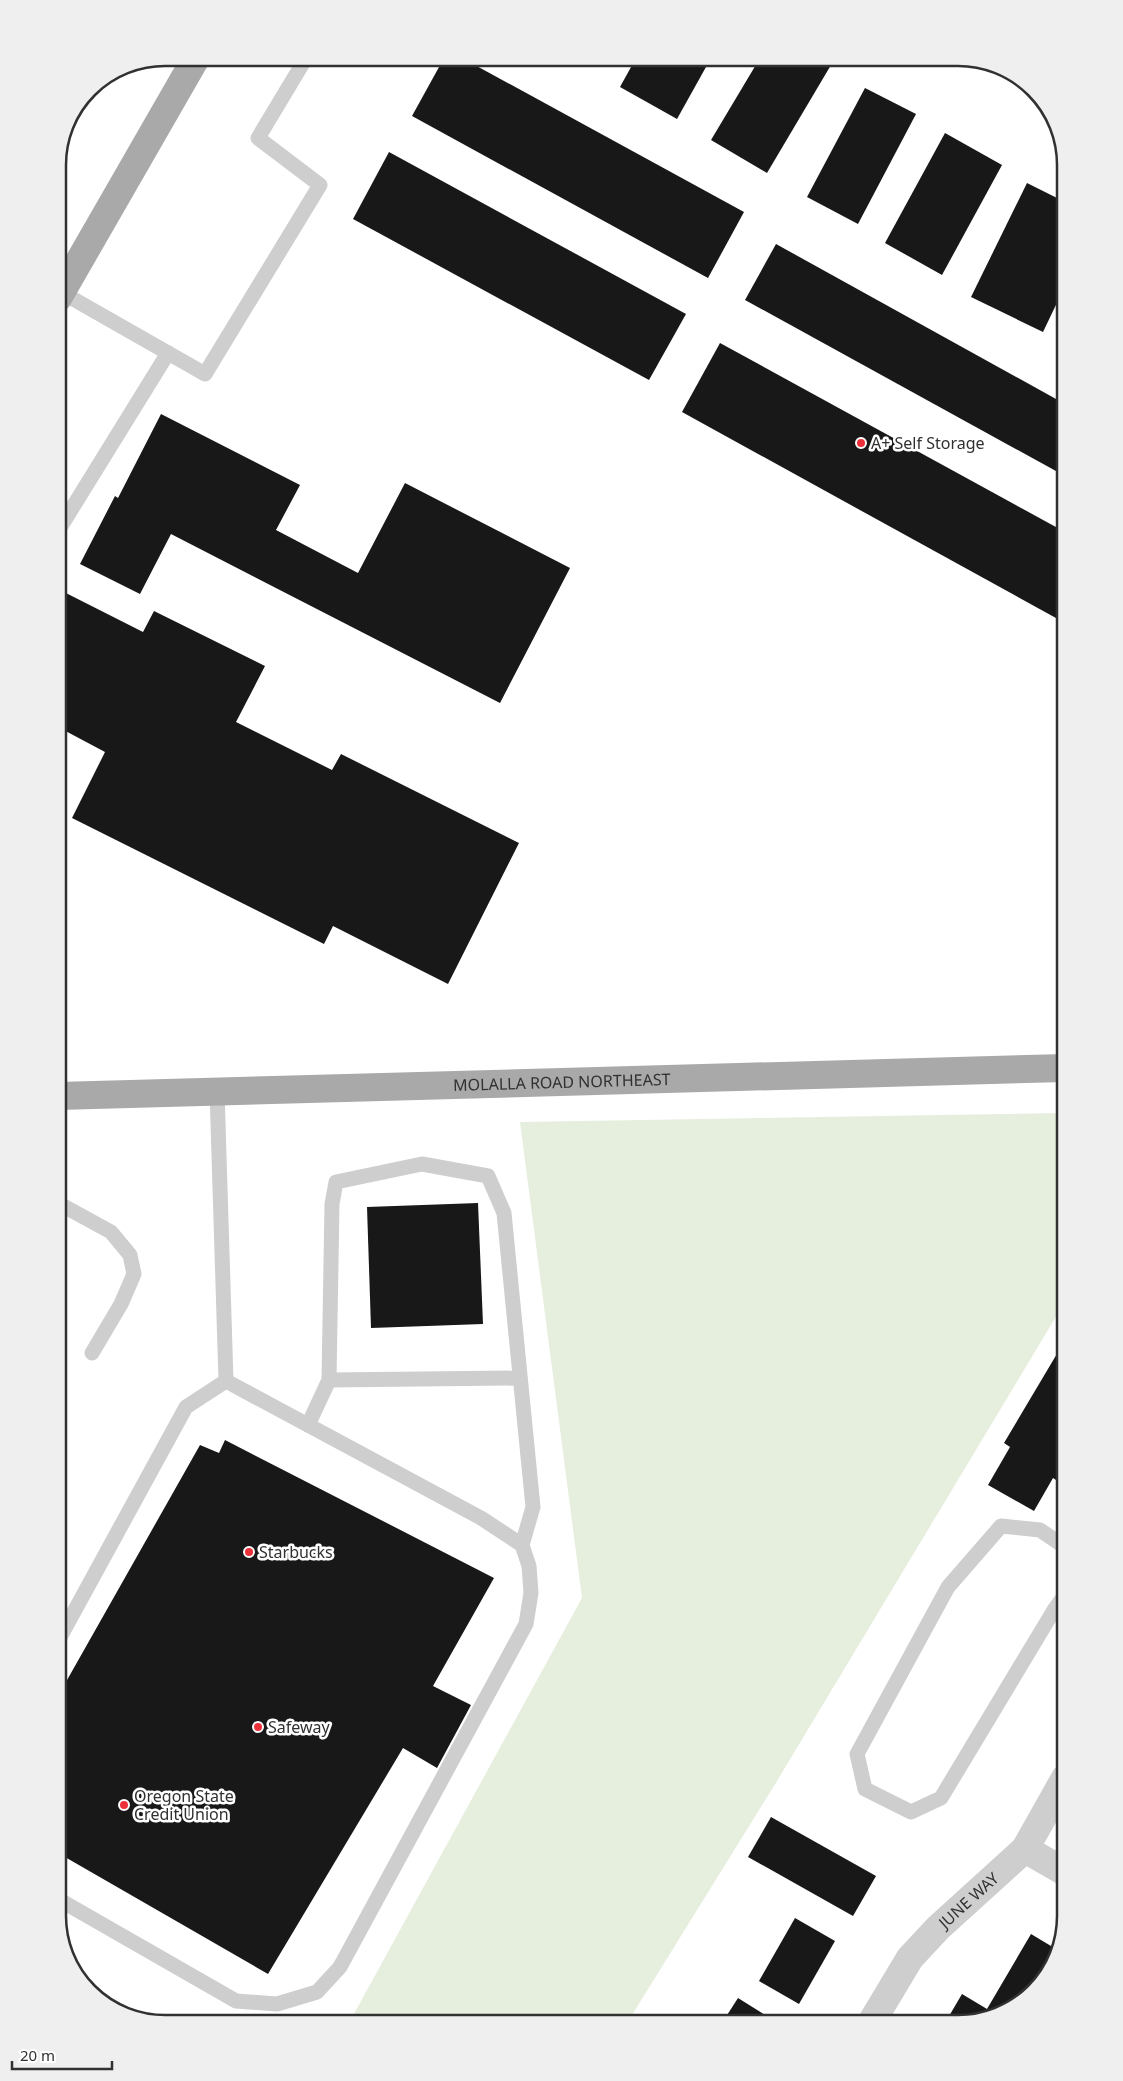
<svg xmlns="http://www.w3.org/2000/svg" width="1123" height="2081" font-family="'Noto Sans',sans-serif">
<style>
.green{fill:#e6eede}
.building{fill:#181818}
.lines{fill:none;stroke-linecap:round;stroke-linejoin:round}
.lane{stroke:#cecece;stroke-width:15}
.street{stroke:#cecece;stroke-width:28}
.primary{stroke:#a9a9a9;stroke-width:28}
.poi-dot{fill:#eb303a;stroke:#fff;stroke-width:2}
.labels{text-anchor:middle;stroke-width:5;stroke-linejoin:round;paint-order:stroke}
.poi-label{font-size:16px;fill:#313131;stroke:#fff;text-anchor:start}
.street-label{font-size:16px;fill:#313131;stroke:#fff}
.rim{fill:none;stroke:#313131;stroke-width:2.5}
</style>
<rect width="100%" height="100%" fill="#fff"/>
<polygon class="green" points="1065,1113 1065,1242 1057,1315 777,1781 627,2023 349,2023 582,1598 520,1122"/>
<g class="building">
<polygon points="444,58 462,58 744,212 708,278 412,116"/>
<polygon points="577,58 591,58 588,63"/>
<polygon points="636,58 711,58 677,119 620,87"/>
<polygon points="760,58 818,58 831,65 767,173 711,140"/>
<polygon points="865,88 916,114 858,224 807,197"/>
<polygon points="945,133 1002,165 942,275 885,243"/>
<polygon points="389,152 686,314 649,380 353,219"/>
<polygon points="1027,183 1065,202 1065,286 1043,332 971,297"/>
<polygon points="776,244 1065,404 1065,476 745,300"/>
<polygon points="720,343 1065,532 1065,623 682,412"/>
<polygon points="161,414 300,485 276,530 358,573 405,483 570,568 500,703 171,534 140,594 80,564 115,496 118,498"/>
<polygon points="58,589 143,632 154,611 265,666 236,722 332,770 341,754 519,843 448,984 333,926 324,944 72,818 105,752 58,727"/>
<polygon points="478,1203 483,1324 371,1328 367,1207"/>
<polygon points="1064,1342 1065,1343 1065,1486 1053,1478 1034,1511 988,1485 1010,1447 1004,1443"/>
<polygon points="225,1440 494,1578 433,1686 471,1705 437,1768 403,1748 268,1974 58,1853 58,1696 200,1445 219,1453"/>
<polygon points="771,1817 876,1876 853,1916 748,1857"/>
<polygon points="795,1918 835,1941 799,2004 759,1981"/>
<polygon points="1031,1934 1056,1949 1047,1975 999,2015 958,2024 945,2023 962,1994 987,2009"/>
<polygon points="738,1998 778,2023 722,2023"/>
</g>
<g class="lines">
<g class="lane">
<polyline points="61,292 205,374 320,185 258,138 306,58"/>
<polyline points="58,531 168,353"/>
<polyline points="58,1203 111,1232 130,1255 134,1274 121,1304 92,1353"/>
<polyline points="329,1380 520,1378"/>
<polyline points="308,1425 329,1380 332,1204 336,1182 422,1164 488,1176 504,1213 533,1507 522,1545"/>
<polyline points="1065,1595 1054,1610 941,1798 911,1812 865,1789 857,1754 948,1587 1001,1526 1040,1530 1065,1547"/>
<polyline points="58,1641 186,1407 226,1381 217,1091"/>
<polyline points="58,1899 236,2001 277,2004 317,1992 340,1967 526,1624 531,1593 529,1566 522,1545 481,1518 226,1381"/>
</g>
<g class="street">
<polyline points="1025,1849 1065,1872"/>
<path id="s1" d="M871 2023 910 1958 938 1928 1025 1849 1065 1778"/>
</g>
<g class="primary">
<polyline points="58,298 196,58"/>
<path id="s2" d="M58 1096 1065 1068"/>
</g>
</g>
<g class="poi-dot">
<circle cx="861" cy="443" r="5"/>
<circle cx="249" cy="1552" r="5"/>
<circle cx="258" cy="1727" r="5"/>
<circle cx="124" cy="1805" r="5"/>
</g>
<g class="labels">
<g class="poi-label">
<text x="871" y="449">A+ Self Storage</text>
<text x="259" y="1558">Starbucks</text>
<text x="268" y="1733">Safeway</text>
<text x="134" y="1802">Oregon State<tspan x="134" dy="18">Credit Union</tspan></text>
</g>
<g class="street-label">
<text dy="6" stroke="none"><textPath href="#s2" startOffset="504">MOLALLA ROAD NORTHEAST</textPath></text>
<text dy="6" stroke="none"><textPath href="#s1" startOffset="158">JUNE WAY</textPath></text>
</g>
</g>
<path d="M0 0H1123V2081H0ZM165 66H958A99 99 0 0 1 1057 165V1916A99 99 0 0 1 958 2015H165A99 99 0 0 1 66 1916V165A99 99 0 0 1 165 66Z" fill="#efefef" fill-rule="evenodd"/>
<path class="rim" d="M165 66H958A99 99 0 0 1 1057 165V1916A99 99 0 0 1 958 2015H165A99 99 0 0 1 66 1916V165A99 99 0 0 1 165 66Z"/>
<path d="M12 2061v8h100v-8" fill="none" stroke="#313131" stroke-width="2.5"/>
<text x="20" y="2061" font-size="15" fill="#313131" stroke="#ffffff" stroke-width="4" paint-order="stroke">20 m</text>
</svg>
